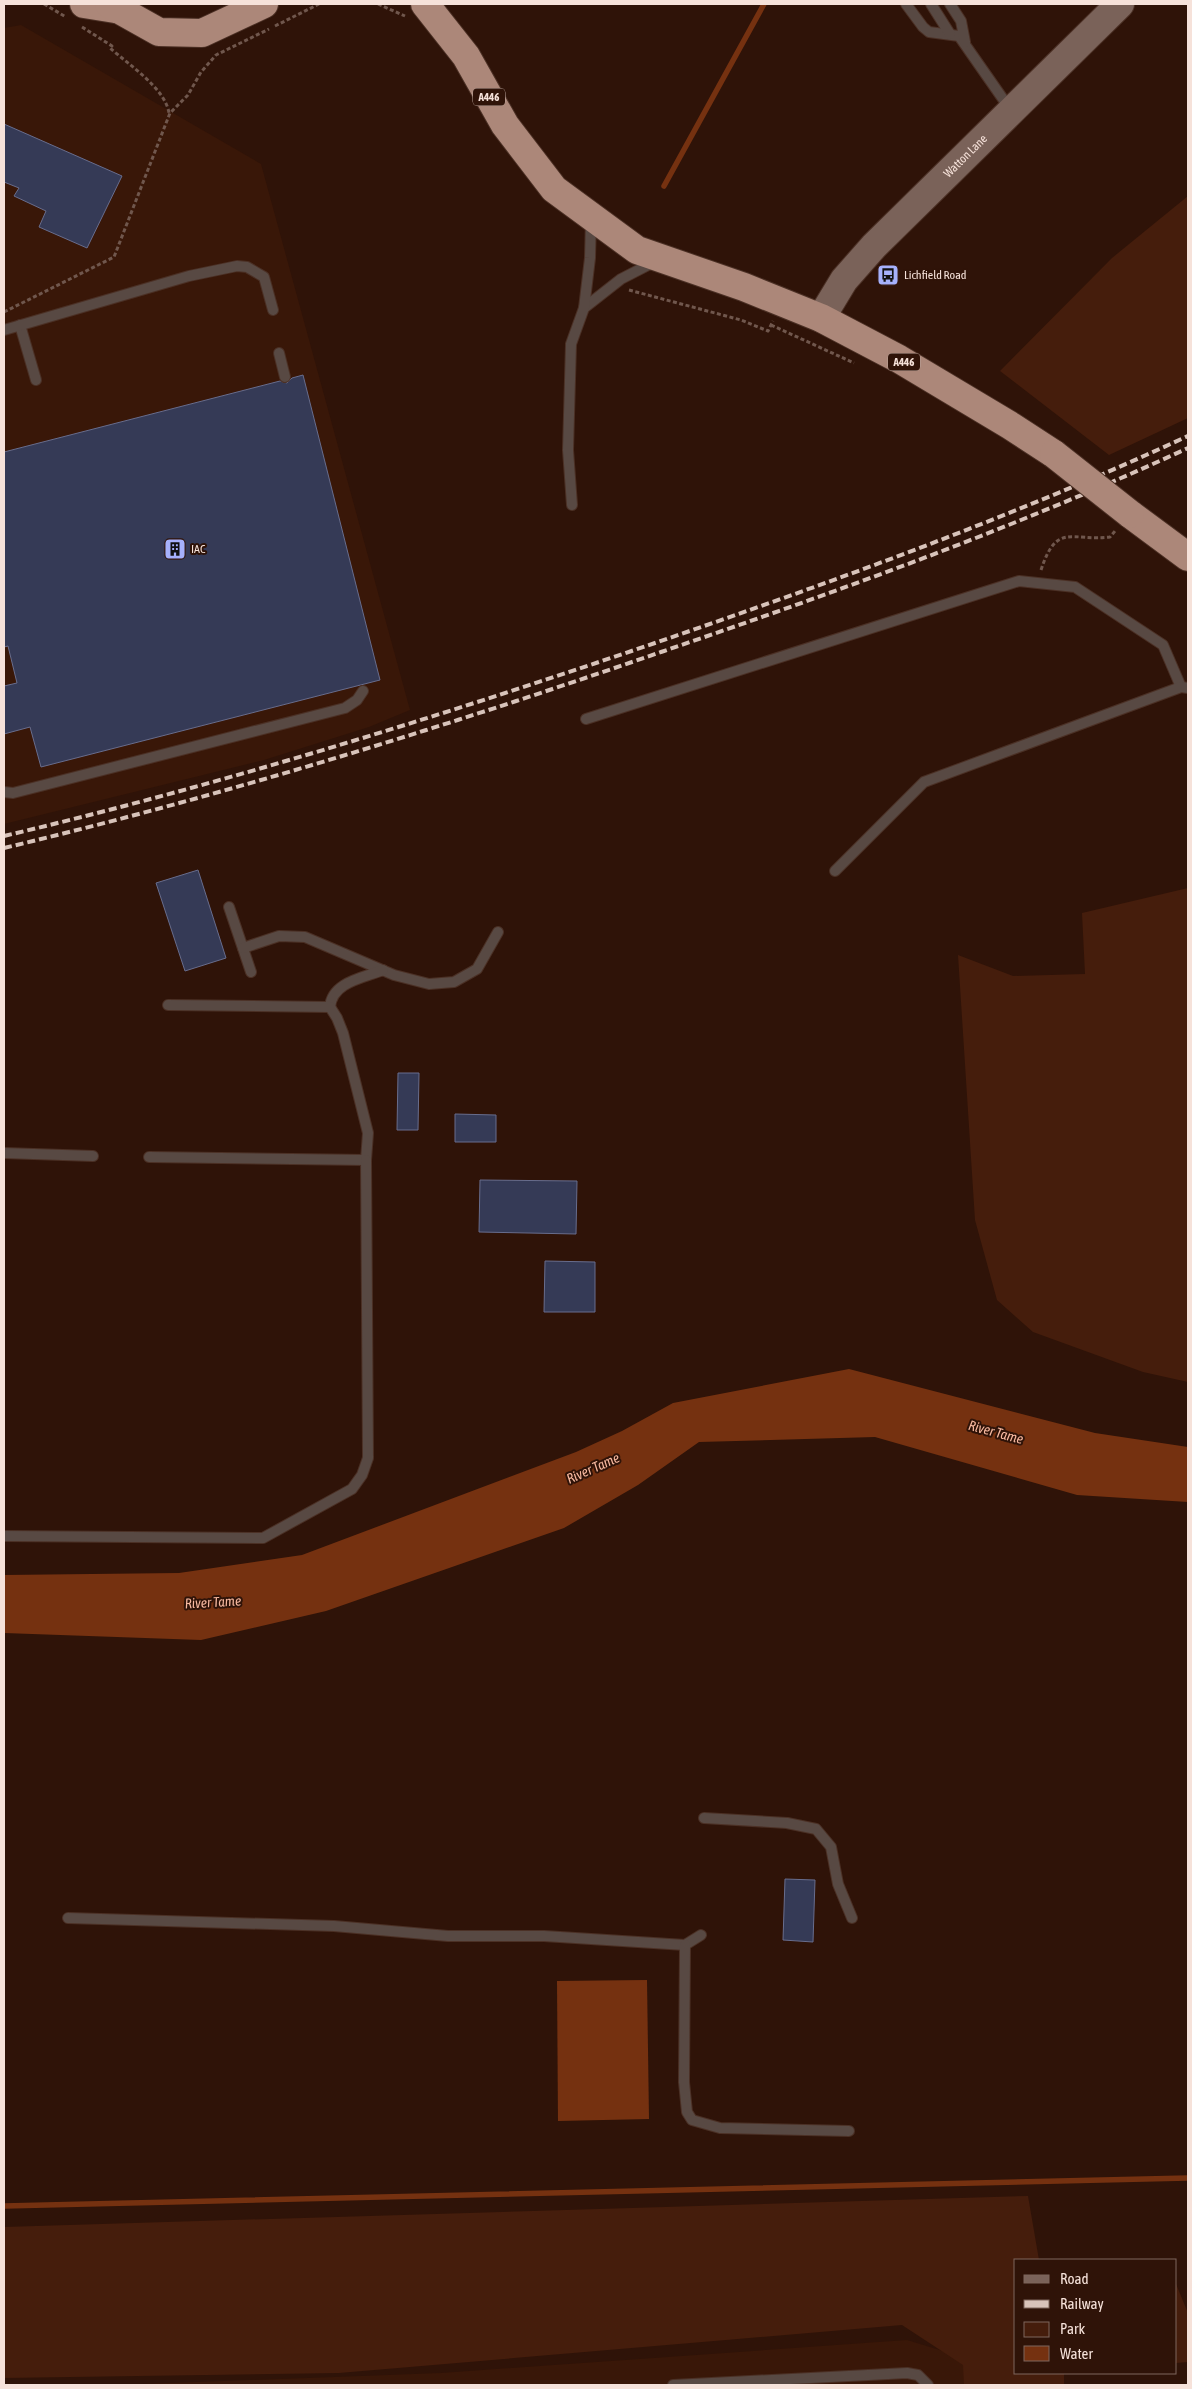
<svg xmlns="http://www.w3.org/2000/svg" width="1192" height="2389" font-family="'Asap Condensed',sans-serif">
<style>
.built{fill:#391708}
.green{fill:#451d0c}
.water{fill:#753110}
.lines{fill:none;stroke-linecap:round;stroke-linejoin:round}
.stream{stroke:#753110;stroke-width:5.5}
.building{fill:#353a56;stroke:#686d8d}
.lane-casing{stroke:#4b3025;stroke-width:12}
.secondary-casing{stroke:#4b3025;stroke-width:30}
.highway-casing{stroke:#4b3025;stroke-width:30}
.path{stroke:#70574d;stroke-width:3;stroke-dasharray:4 2.5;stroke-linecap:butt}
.lane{stroke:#584943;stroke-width:10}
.secondary{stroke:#7a6259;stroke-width:28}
.highway{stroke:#ac8779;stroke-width:28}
.rail{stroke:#d8c3ba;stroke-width:4;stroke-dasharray:8 4;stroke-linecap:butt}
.highway-bridge-casing{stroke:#4b3025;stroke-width:30;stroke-linecap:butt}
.highway-bridge{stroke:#ac8779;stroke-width:28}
.labels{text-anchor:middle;stroke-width:4;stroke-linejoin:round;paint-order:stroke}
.shield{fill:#2f1308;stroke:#baa49b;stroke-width:1}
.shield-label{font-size:11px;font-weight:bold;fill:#f6e2da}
.street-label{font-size:12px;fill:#f6e2da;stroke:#2f1308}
.poi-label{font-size:12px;fill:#f6e2da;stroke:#2f1308;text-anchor:start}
.water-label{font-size:14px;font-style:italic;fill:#f8b9a0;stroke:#2f1308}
</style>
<rect width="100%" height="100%" fill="#2f1308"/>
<g class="built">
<polygon points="21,25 261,164 410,710 369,727 264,760 4,824 4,28"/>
<polygon points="907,2340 985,2364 985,2385 117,2385 441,2373"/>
</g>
<g class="green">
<polygon points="1188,196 1188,418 1109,455 1000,371 1112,258"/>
<polygon points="1188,888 1188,1382 1143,1372 1033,1332 997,1300 975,1220 958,955 1013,976 1085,974 1082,913"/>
<polygon points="1028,2196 1039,2260 1016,2260 1016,2373 1064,2373 1064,2385 964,2385 963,2365 902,2325 339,2373 4,2378 4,2227"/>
<polygon points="1176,2284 1188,2313 1188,2362 1176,2363"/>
</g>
<g class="water">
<polygon points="849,1369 1095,1433 1188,1447 1188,1502 1077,1495 875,1437 699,1442 638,1485 564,1528 326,1611 201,1640 4,1633 4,1575 179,1573 302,1555 576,1452 622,1431 673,1403"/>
<polygon points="647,1980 649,2119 558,2121 557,1981"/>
</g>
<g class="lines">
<g class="stream">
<polyline points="664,186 764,4"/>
<polyline points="4,2206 1188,2178"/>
</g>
</g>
<g class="building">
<polygon points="4,124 122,176 87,248 39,227 46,211 14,196 19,188 4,182"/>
<polygon points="303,375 380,680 41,767 30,727 4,734 4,686 17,683 8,646 4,647 4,452 280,381 287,383 292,378"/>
<polygon points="198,870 226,958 185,971 156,883"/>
<polygon points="398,1073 419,1073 418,1130 397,1130"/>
<polygon points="455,1114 496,1115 496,1142 455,1142"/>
<polygon points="480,1180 577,1181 576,1234 479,1232"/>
<polygon points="545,1261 595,1262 595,1312 544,1312"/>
<polygon points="785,1879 815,1880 813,1942 783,1940"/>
</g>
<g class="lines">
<g class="lane-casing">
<g id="lane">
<polyline points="906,4 923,27 929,32 959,36 1010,109"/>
<polyline points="931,4 950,34"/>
<polyline points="950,4 961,21 965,42"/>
<polyline points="584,308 621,279 656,261"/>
<polyline points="20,325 36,380"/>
<polyline points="4,330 189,276 237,266 247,267 264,277 273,310"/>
<polyline points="279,353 285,377"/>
<polyline points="572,505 568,450 571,344 584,308 590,258 591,219"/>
<polyline points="586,719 1019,581 1075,587 1163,645 1181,687"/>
<polyline points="4,792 13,793 345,708 357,700 363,691"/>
<polyline points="835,871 924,782 1181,687 1188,688"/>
<polyline points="229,907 251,972"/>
<polyline points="243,948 279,936 305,937 394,975 429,984 454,982 477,969 498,932"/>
<path d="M330 1007C332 982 363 978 383 970"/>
<polyline points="4,1153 93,1156"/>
<polyline points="149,1157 366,1160 368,1133 343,1033 337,1018 330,1007 168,1005"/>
<polyline points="4,1536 263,1538 352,1489 362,1475 368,1458 366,1160"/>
<polyline points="704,1818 787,1823 816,1829 831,1847 838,1884 852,1918"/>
<polyline points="68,1918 334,1926 448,1936 544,1936 685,1945 701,1935"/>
<polyline points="685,1945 684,2082 687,2112 692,2120 720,2128 849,2131"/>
<polyline points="673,2385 907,2373 918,2375 928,2385"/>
</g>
</g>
<g class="secondary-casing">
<g id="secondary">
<path id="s1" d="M821 318 844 280 874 246 1120 4"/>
</g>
</g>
<g class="highway-casing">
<g id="highway">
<polyline points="84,4 115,9"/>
<polyline points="109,4 159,32 202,33 264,4"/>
<polyline points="425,4 466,56 505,125 554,189 637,250 744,287 821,318 899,359 1011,426 1054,454"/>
<polyline points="1130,514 1188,557"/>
</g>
</g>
<g class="path">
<polyline points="44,4 66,17"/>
<polyline points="378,4 405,16"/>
<polyline points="275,26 319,4"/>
<path d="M82 27 112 46 110 48C129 65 165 88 169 113"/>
<polyline points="629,290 741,320 768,331 773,321"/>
<polyline points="4,312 114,257 170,113 188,95 201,72 216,55 269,29"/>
<polyline points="771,325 854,363"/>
<path d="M1041 570C1057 521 1072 542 1110 537L1115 531 1113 530"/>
</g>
<use href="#lane" class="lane"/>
<use href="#secondary" class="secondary"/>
<use href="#highway" class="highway"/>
<g class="rail">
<path d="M4 836C224 784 441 716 655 643 835 581 1015 516 1188 436"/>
<path d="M4 848C226 795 445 727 661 652 839 591 1017 527 1188 448"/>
</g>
<g class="highway-bridge-casing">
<polyline id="highway-bridge" points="1054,454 1130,514"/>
</g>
<use href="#highway-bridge" class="highway-bridge"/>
</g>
<defs>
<g id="bus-square" transform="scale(1.125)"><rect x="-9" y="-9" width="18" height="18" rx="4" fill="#a6b1fc" stroke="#2f1308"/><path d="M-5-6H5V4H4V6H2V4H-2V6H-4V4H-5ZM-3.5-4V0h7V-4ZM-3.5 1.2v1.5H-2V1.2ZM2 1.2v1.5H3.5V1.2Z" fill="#111"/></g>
<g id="building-square" transform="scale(1.125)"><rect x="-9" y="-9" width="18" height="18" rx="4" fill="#a6b1fc" stroke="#2f1308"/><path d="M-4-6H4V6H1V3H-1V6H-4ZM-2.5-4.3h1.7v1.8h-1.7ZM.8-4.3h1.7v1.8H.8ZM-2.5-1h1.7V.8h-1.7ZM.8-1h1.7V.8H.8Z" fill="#111"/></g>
</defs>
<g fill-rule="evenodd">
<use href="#bus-square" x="888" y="275"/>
<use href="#building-square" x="175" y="549"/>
</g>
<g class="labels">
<g class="shield">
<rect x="473" y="88.5" width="32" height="17" rx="4"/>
<rect x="888" y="353.5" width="32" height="17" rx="4"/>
</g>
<g class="shield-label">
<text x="489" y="101">A446</text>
<text x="904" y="366">A446</text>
</g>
<g class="street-label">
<text dy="4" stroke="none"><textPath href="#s1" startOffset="218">Watton Lane</textPath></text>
</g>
<g class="poi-label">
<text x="904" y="279">Lichfield Road</text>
<text x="191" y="553">IAC</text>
</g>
<g class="water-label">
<text transform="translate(996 1432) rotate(15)" y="5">River Tame</text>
<text transform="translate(593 1468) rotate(-24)" y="5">River Tame</text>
<text transform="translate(213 1602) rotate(-3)" y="5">River Tame</text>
</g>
</g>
<rect width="1192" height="2389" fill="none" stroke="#f6e2da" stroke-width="10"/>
<rect x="1014" y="2259" width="162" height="115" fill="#2f1308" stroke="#7f665c"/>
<rect x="1024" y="2275" width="25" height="8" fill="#7a6259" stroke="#7f665c"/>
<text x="1060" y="2284" font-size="15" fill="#f6e2da">Road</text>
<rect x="1024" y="2300" width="25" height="8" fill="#d8c3ba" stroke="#7f665c"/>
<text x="1060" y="2309" font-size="15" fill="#f6e2da">Railway</text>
<rect x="1024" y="2322" width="25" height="15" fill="#451d0c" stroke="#7f665c"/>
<text x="1060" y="2334" font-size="15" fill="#f6e2da">Park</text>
<rect x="1024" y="2346" width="25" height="15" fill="#753110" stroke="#7f665c"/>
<text x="1060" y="2359" font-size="15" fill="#f6e2da">Water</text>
</svg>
